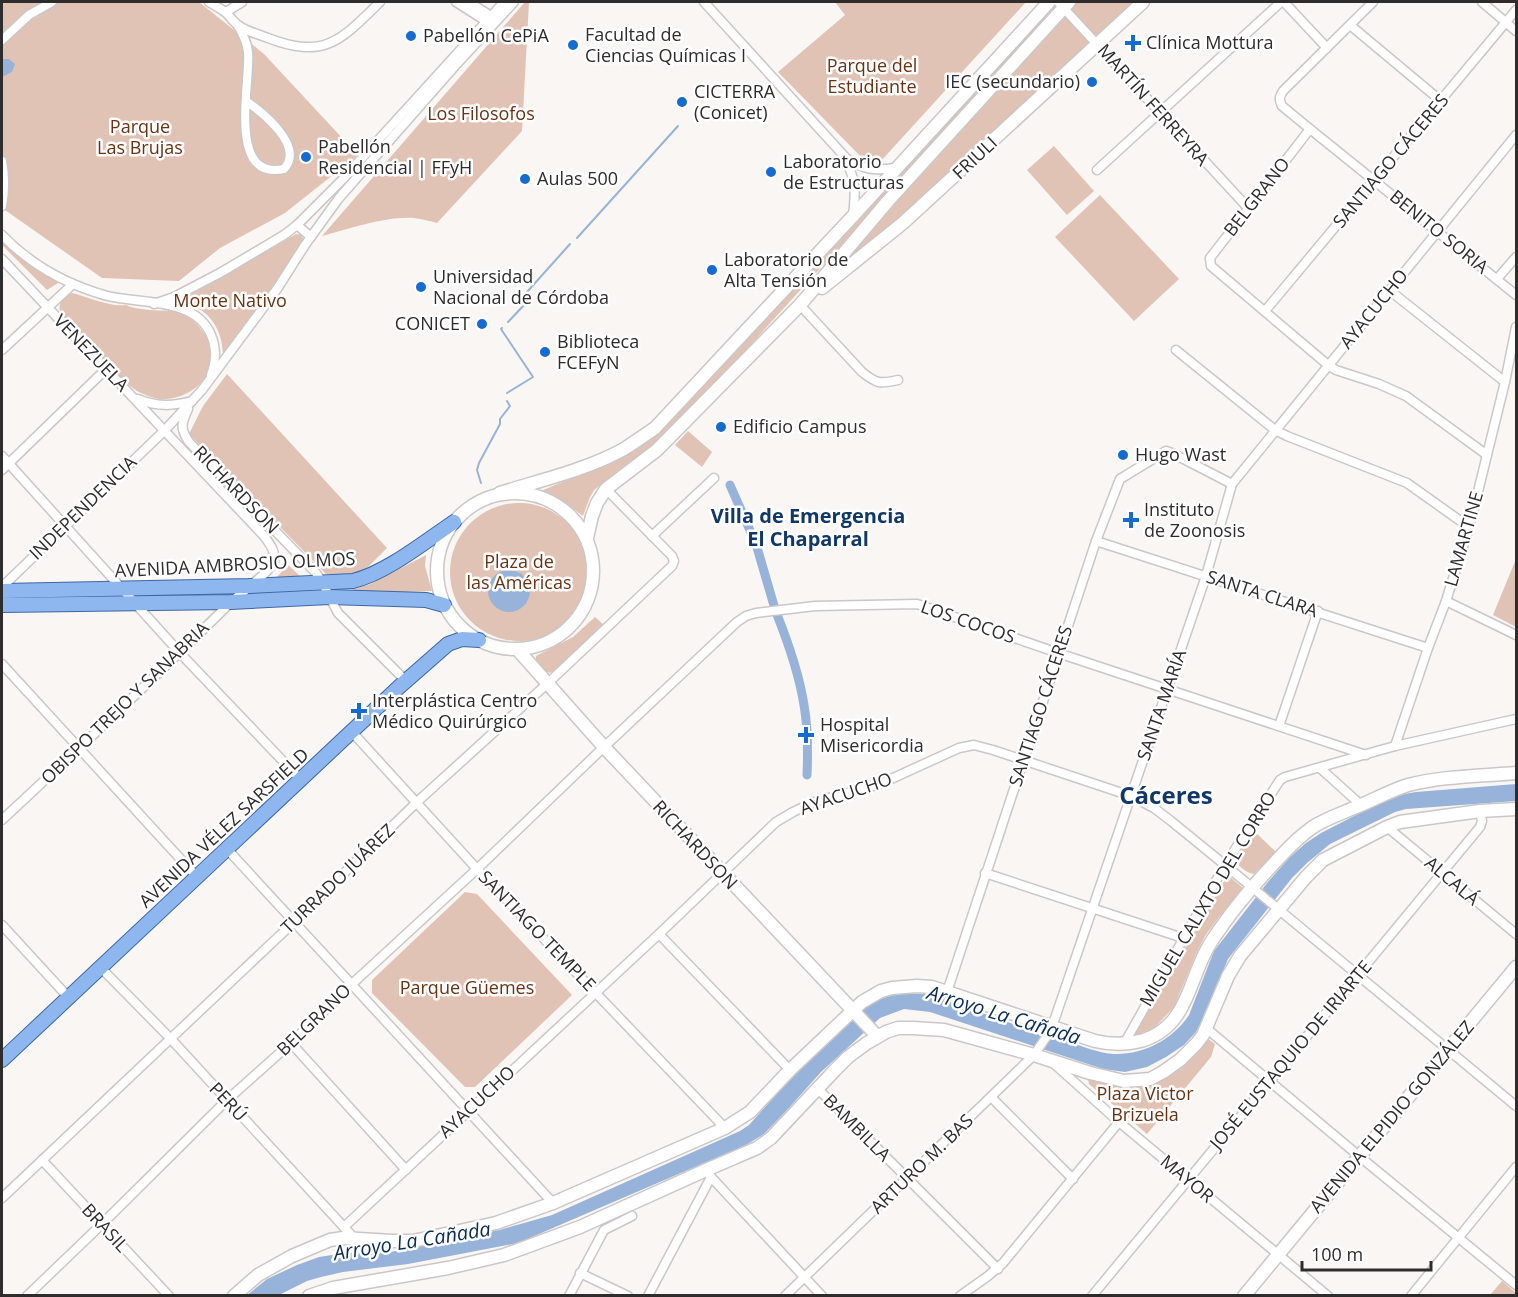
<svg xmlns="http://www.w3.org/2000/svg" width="1518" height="1297" font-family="'Open Sans',sans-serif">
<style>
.green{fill:#e0c3b5}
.water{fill:#98b3d9}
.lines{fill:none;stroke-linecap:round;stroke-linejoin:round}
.stream{stroke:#98b3d9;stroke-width:2}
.canal{stroke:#98b3d9;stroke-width:9}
.minor-casing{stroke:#cbc7c6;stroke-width:11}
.secondary-casing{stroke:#cbc7c6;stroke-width:15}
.primary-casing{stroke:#3c67a4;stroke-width:16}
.minor{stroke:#fff;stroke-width:8}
.secondary{stroke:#fff;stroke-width:12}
.primary{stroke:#8fb7ef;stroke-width:14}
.poi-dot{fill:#156bd4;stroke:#fff;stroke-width:2}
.labels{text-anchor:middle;stroke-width:5;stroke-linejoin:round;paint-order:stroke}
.poi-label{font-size:18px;fill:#2e2c2c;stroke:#fff;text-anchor:start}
.park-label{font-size:18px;fill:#6b3212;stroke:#fff}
.street-label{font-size:18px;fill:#2e2c2c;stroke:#fff}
.neighbourhood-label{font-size:20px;font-weight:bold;fill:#11386b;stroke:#fff}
.water-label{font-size:20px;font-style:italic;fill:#092c5b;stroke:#fff}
.district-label{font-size:24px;font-weight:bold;fill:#11386b;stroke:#fff}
</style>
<rect width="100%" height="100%" fill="#faf6f4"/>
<g class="green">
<polygon points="2,2 199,2 264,54 358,155 285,213 220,248 179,281 102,278 2,208"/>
<path d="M525 2H529L522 131 437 223C430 221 422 219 414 218 385 216 350 229 322 236Z"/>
<polygon points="835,2 1026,2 880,162 865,161 778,72 845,15"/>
<polygon points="1069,2 1143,2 1028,109 800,305"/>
<path d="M1044 14 1049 18 668 435 594 490 590 497 583 516C569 506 556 495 539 492 582 473 628 458 664 428Z"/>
<polygon points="1054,146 1094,191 1067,215 1027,170"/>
<polygon points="1100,195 1179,279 1134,321 1055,237"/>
<path d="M296 234 301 235 303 239V243L223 356C223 336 214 315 195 307 189 304 182 304 176 303Z"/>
<polygon points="2,238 61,281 47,290 2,245"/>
<path d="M72 293C89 297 108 307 126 305 138 311 167 311 180 310 183 314 187 316 191 319 200 326 209 338 211 349 216 380 187 401 159 399 152 398 143 394 137 391 127 385 118 375 110 366 93 349 74 332 60 312 58 302 63 297 72 293Z"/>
<polygon points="227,374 387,548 364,571 350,574 326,574 189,434 203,406"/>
<polygon points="688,431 712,452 702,467 675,445"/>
<circle cx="519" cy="572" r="69"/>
<polygon points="426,555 425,566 432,591 349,594 348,591 368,585"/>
<polygon points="1516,559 1516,627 1493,615"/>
<polygon points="288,565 301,577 276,578"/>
<polygon points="232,591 230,597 140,598 140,594"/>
<path d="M595 617 603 624 554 672C543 675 535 666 536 656L573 637Z"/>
<path d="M1253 830 1276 852 1254 874C1247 873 1241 868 1237 863L1236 858Z"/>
<polygon points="1230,877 1242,887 1241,893 1219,917 1205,936 1196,954 1174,1007 1154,1028 1133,1037 1226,878"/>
<polygon points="465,892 477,894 572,995 475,1087 465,1087 372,993 372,980"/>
<polygon points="1207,1038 1215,1044 1211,1057 1147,1134 1089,1084 1088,1079 1092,1076 1148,1083"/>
<polygon points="1502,1281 1516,1293 1516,1295 1490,1295"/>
</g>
<g class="water">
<polygon points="2,59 9,59 15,64 12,72 2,77"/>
<circle cx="509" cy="591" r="21"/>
<path d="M1516 784V801L1406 809 1395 812 1330 844 1307 863 1292 878 1228 959 1204 1017 1196 1032 1184 1045 1166 1057 1147 1067 1125 1072 1103 1069 930 1012 904 1009 880 1018 821 1072 787 1110 764 1134 746 1145 518 1243 408 1264 343 1272 321 1277 307 1281 279 1295 246 1296 267 1279 297 1265 319 1257 345 1253 390 1252 419 1247 499 1230 552 1215 740 1131 749 1125 806 1061 863 1008 877 1000 897 994H924L938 997C982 1013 1025 1029 1069 1042 1084 1047 1099 1053 1114 1054 1144 1055 1173 1039 1189 1015L1214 951 1267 883 1290 857 1306 843 1321 833 1393 796 1416 792Z"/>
</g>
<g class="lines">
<g class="stream">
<polyline points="577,238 678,126"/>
<polyline points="508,322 526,303 527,292 570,244"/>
<polyline points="502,328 501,329 533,377 507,393"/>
<polyline points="481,483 477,470 479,463 500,424 500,419 510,406 507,401"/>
</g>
<g class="canal">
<polyline points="730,485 756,544 775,609"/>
<path d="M776 612C788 642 799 673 804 705 808 728 808 752 807 775"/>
</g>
<g class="minor-casing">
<g id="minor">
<path d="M209 2C214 5 220 8 225 12 230 16 233 22 238 25 245 31 258 34 268 38 325 60 341 40 380 2"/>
<polyline points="456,2 489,23"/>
<polyline points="469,2 494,18"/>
<path d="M704 2 846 158C864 170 874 171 895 168"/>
<polyline points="1058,2 1249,209"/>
<polyline points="1284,2 1327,48"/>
<path d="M1373 2 1283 91C1279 97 1279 100 1282 106L1310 129 1516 295"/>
<polyline points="1482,2 1516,31"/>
<polyline points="226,12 242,2"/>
<polyline points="1350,25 1441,101"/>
<path d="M238 26C243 34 247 43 248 52 251 82 226 181 284 169 305 146 263 113 246 101"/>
<polyline points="2,40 29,15 52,2"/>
<polyline points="1310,129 1210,258 1211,266 1328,365 1336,370 1379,384 1406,396 1487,455"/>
<path d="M846 159C856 183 856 190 853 216"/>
<path d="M2 161C5 177 5 190 2 206"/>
<polyline points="1097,170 1281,2"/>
<polyline points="297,225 311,237"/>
<path d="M2 235C30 264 66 284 104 295 138 305 195 296 211 335 217 349 216 361 211 375"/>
<path d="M2 259 264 536C269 543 276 551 274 561 271 572 238 595 228 605 154 679 78 749 2 820"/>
<polyline points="1497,279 1516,257"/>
<polyline points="1389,290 1505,382"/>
<polyline points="154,304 174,297 220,273 284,235 297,225 342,180 504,2"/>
<path d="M800 305 862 372C877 384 880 384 898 380"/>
<polyline points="1265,311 1516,10"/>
<polyline points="2,350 73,284"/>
<polyline points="1176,350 1275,430 1287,436 1407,483 1459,520 1470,524"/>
<path d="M138 399C157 407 173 406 192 401"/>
<path d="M188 409C181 424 180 428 189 442L316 573 322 582 338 613 406 681"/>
<polyline points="2,456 180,653 301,780"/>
<polyline points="2,470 106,369"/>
<polyline points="652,536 714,478"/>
<polyline points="1096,541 1428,648"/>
<polyline points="2,587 165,430 202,390 277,289 305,245 339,198 454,67 514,2"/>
<polyline points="1446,601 1516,635"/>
<polyline points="2,664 197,877"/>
<polyline points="1279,726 1318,611"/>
<polyline points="352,732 477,869 725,1128"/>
<polyline points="1395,746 1428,648 1446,601 1470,524 1505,382 1516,327"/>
<polyline points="1320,768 1361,805"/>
<polyline points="1387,827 1516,934"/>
<polyline points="227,849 553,1203"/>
<polyline points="985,873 1183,938"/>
<polyline points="2,925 69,998"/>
<polyline points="659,934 790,1070"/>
<polyline points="101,968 170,1038 354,1238"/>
<polyline points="947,992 1096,541 1120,479 1166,451 1172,453 1232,484"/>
<polyline points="1206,1028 1359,1156 1516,1285"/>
<polyline points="291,1043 406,1170"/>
<polyline points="1124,1044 1225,865 1280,780 1285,777 1395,746 1516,719"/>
<polyline points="1052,1062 1119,1122 1328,1296"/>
<polyline points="817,1088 998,1269"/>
<polyline points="991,1097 1073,1179"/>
<polyline points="42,1160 169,1296"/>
<polyline points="706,1170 711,1177 822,1296"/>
<polyline points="2,1198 294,922 417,802 548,683 672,566 674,561 672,556 606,489"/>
<polyline points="344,1227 659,934 776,822 793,812 814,802 880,784 959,748 974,745 993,750 1131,796 1154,808 1171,821 1225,865 1516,1106"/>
<polyline points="580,1273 628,1296"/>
<polyline points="27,1296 102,1224 227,1100 291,1043 352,984 477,869 604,747 737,622 746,616 756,613 815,606 917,604 1058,653 1366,755"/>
<polyline points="569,1296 604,1230 632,1216"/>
<polyline points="648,1296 711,1177"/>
<polyline points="785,1296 1034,1055 1047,1036 1052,1027 1206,576 1232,484 1516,135"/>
<polyline points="960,1296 988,1276 1003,1263 1119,1122"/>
<polyline points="1092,1296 1480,827 1482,821 1480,811"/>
<polyline points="1411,1296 1516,1167"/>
</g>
</g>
<g class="secondary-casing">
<g id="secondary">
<polyline points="822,288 903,223 1143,2"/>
<circle cx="515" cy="571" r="78"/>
<path d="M500 493C541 480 586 470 624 449 635 442 645 435 655 428L853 216 1049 2"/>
<polyline points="587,538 592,516 597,503 606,489 657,450 800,305 888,201 1069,2"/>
<polyline points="517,649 604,747 877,1036"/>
<path d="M234 1296 258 1275 292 1256 330 1240 343 1238 392 1241H413L496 1223 553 1203 725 1128 750 1112 790 1070 862 1002 881 991 892 988 917 986 932 987 1095 1041C1112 1045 1127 1045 1144 1040 1191 1024 1188 975 1213 939 1232 910 1255 883 1279 858 1289 847 1300 836 1313 827 1325 819 1340 814 1354 808 1372 801 1389 791 1408 785 1443 776 1481 776 1516 773"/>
<polyline points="309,1296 333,1288 448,1268 504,1255 580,1227 706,1170 757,1148 771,1138 835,1070 848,1057 867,1043 886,1032 898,1028 913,1028 944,1030 1034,1055 1090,1073 1124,1081 1150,1079 1163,1072 1180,1060 1197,1043 1203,1035 1228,976 1240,956 1306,877 1323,860 1387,827 1400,822 1480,811 1516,809"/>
<polyline points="1244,1296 1516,967"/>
</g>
</g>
<g class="primary-casing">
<g id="primary">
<path d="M2 591 249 586 353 581C386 573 426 541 454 522"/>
<polyline points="2,605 231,602 329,597 426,600 444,605"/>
<polyline points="2,1060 399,687 448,644 462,639 479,640"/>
</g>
</g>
<use href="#minor" class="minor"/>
<use href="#secondary" class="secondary"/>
<use href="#primary" class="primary"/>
</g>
<g class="poi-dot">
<circle cx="411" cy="36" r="6"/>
<path d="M1130 34h6v6h6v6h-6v6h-6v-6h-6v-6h6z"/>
<circle cx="573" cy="45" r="6"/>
<circle cx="1092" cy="82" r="6"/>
<circle cx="682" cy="102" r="6"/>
<circle cx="306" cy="157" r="6"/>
<circle cx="771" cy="172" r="6"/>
<circle cx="525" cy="179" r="6"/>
<circle cx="712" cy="270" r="6"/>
<circle cx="421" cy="287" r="6"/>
<circle cx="482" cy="324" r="6"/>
<circle cx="545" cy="352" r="6"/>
<circle cx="721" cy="427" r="6"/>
<circle cx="1123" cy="455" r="6"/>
<path d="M1128 511h6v6h6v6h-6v6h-6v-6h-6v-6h6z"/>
<path d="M356 702h6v6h6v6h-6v6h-6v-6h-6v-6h6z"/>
<path d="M803 726h6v6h6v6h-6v6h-6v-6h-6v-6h6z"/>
</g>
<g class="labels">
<g class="poi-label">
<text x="585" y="41">Facultad de<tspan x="585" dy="21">Ciencias Químicas I</tspan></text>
<text x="423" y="42">Pabellón CePiA</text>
<text x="1146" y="49">Clínica Mottura</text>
<text x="1080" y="88" text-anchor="end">IEC (secundario)</text>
<text x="694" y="98">CICTERRA<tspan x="694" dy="21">(Conicet)</tspan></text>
<text x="318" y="153">Pabellón<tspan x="318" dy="21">Residencial | FFyH</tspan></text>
<text x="783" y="168">Laboratorio<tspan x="783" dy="21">de Estructuras</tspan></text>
<text x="537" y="185">Aulas 500</text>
<text x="724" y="266">Laboratorio de<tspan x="724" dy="21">Alta Tensión</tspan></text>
<text x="433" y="283">Universidad<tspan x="433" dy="21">Nacional de Córdoba</tspan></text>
<text x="470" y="330" text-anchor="end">CONICET</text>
<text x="557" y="348">Biblioteca<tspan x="557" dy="21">FCEFyN</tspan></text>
<text x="733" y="433">Edificio Campus</text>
<text x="1135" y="461">Hugo Wast</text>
<text x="1144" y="516">Instituto<tspan x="1144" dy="21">de Zoonosis</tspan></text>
<text x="372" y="707">Interplástica Centro<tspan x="372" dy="21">Médico Quirúrgico</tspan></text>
<text x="820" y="731">Hospital<tspan x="820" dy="21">Misericordia</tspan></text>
</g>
<g class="park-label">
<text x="872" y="72">Parque del<tspan x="872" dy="21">Estudiante</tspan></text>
<text x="481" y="120">Los Filosofos</text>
<text x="140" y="133">Parque<tspan x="140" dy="21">Las Brujas</tspan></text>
<text x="230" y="307">Monte Nativo</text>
<text x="519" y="568">Plaza de<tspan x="519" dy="21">las Américas</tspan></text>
<text x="467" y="994">Parque Güemes</text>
<text x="1145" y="1100">Plaza Victor<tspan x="1145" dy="21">Brizuela</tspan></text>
</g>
<g class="street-label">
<text transform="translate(1153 105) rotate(48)" y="6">MARTÍN FERREYRA</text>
<text transform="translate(975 158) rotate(-43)" y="6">FRIULI</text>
<text transform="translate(1391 161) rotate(-50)" y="6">SANTIAGO CÁCERES</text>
<text transform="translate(1257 197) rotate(-52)" y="6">BELGRANO</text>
<text transform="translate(1439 232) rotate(39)" y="6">BENITO SORIA</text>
<text transform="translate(1374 309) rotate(-51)" y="6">AYACUCHO</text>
<text transform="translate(91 353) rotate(46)" y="6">VENEZUELA</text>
<text transform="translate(236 490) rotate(46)" y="6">RICHARDSON</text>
<text transform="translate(83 508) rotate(-44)" y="6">INDEPENDENCIA</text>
<text transform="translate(1464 539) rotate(-74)" y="6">LAMARTINE</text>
<text transform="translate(235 565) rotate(-3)" y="6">AVENIDA AMBROSIO OLMOS</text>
<text transform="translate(1262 594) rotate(18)" y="6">SANTA CLARA</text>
<text transform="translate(968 622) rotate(19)" y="6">LOS COCOS</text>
<text transform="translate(125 703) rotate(-44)" y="6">OBISPO TREJO Y SANABRIA</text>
<text transform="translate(1162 705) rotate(-71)" y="6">SANTA MARÍA</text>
<text transform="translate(1041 706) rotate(-72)" y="6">SANTIAGO CÁCERES</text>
<text transform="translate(846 794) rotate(-19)" y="6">AYACUCHO</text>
<text transform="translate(224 828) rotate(-43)" y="6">AVENIDA VÉLEZ SARSFIELD</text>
<text transform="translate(695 845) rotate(47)" y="6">RICHARDSON</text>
<text transform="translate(338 879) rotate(-44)" y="6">TURRADO JUÁREZ</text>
<text transform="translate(1452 881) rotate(40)" y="6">ALCALÁ</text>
<text transform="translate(1208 899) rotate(-59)" y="6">MIGUEL CALIXTO DEL CORRO</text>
<text transform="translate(537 931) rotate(46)" y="6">SANTIAGO TEMPLE</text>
<text transform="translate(314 1020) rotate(-44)" y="6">BELGRANO</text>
<text transform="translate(1291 1055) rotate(-50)" y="6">JOSÉ EUSTAQUIO DE IRIARTE</text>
<text transform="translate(228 1102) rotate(47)" y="6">PERÚ</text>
<text transform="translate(477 1102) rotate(-43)" y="6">AYACUCHO</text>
<text transform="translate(1392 1117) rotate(-50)" y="6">AVENIDA ELPIDIO GONZÁLEZ</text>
<text transform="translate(857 1128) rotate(45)" y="6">BAMBILLA</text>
<text transform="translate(922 1164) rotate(-44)" y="6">ARTURO M. BAS</text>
<text transform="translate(1187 1179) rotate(40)" y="6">MAYOR</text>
<text transform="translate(105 1228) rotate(47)" y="6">BRASIL</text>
</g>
<g class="neighbourhood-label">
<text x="808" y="523">Villa de Emergencia<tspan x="808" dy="23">El Chaparral</tspan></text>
</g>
<g class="water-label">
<text transform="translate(1004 1015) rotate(17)" y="7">Arroyo La Cañada</text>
<text transform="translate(412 1241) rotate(-9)" y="7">Arroyo La Cañada</text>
</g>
<g class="district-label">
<text x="1166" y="804">Cáceres</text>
</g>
</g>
<rect width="1518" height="1297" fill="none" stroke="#2e2c2c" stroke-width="6"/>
<path d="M1302 1261v9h129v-9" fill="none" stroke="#2e2c2c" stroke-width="3"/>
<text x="1311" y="1261" font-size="18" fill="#2e2c2c" stroke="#ffffff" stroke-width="4.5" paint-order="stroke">100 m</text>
</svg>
